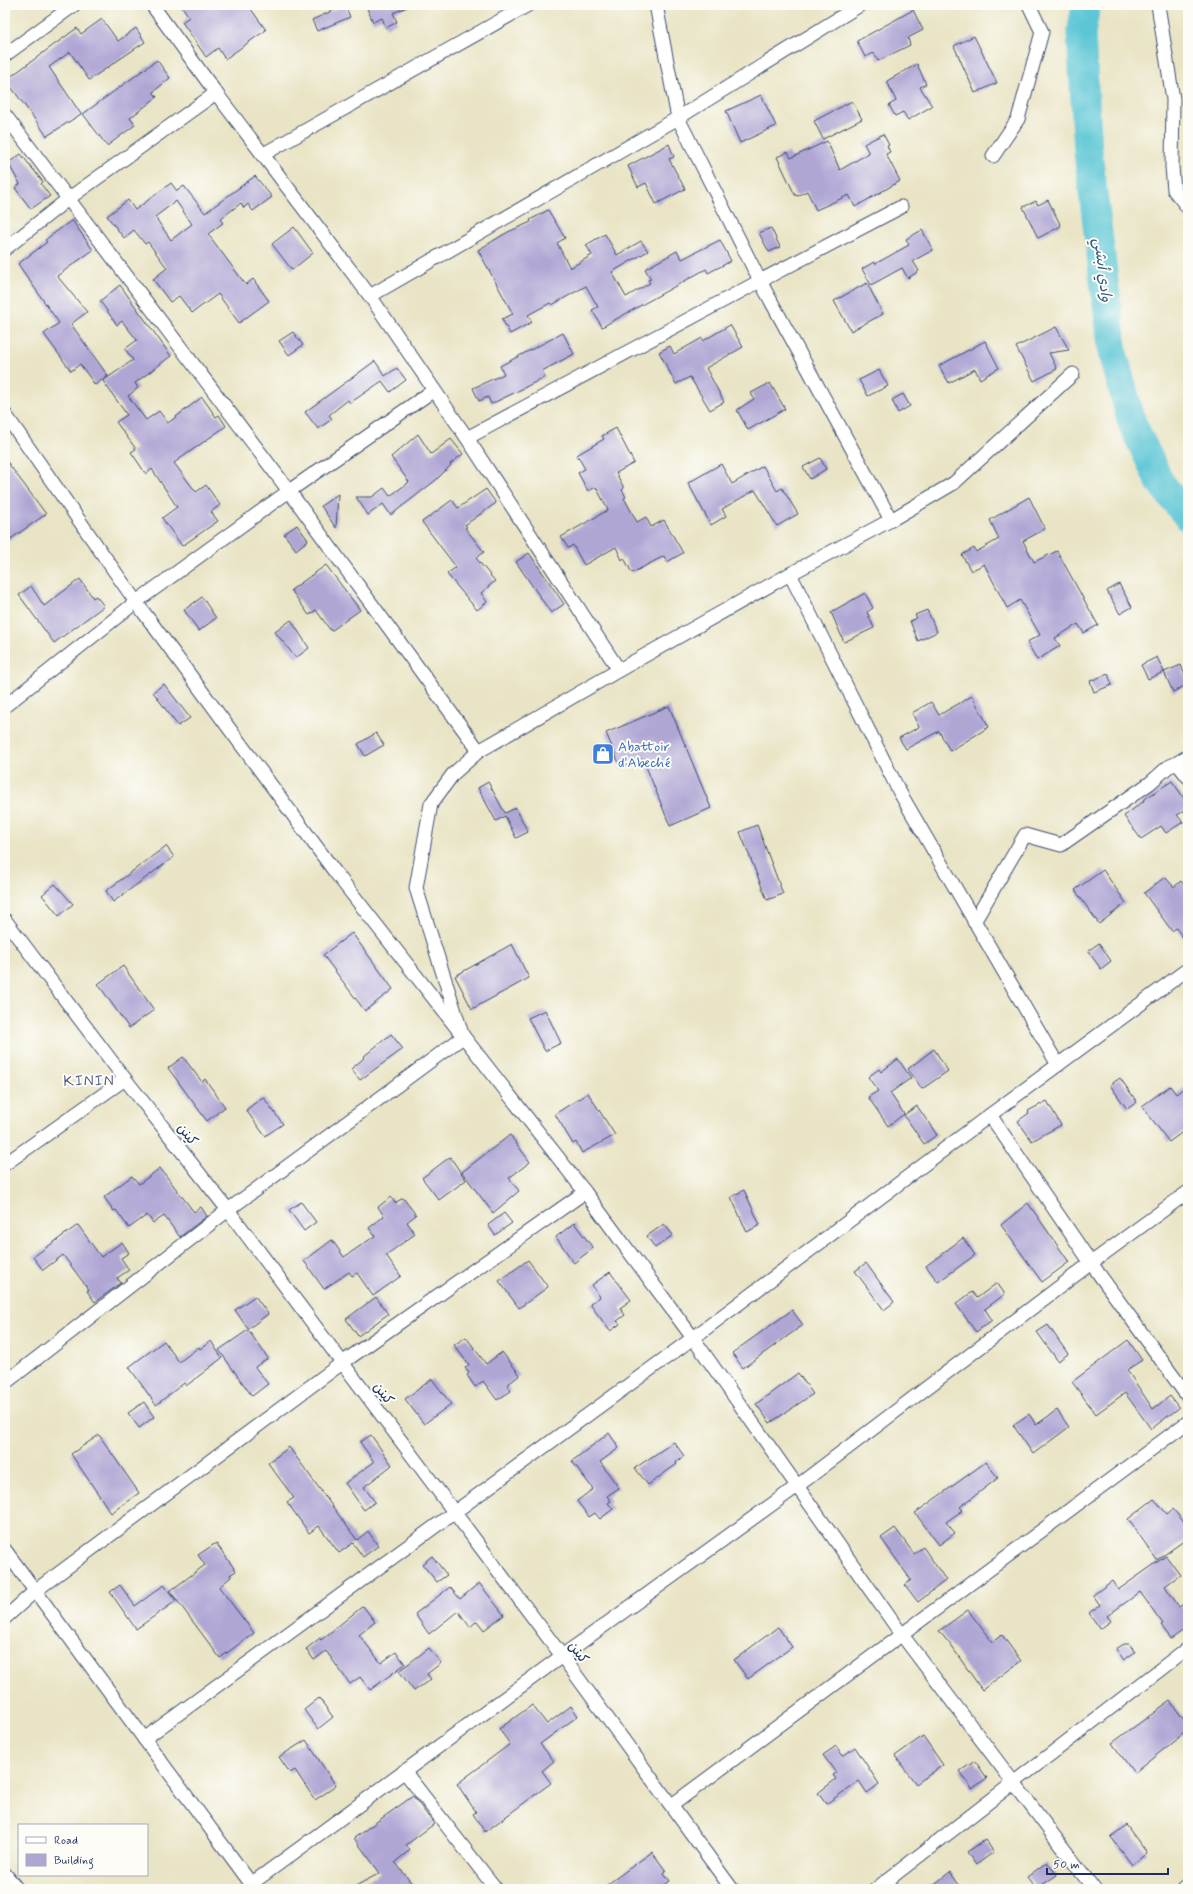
<svg xmlns="http://www.w3.org/2000/svg" width="1193" height="1894" font-family="Mynerve,'Playpen Sans Arabic',sans-serif">
<style>
.lines{fill:none;stroke-linecap:round;stroke-linejoin:round}
.river{stroke:#5cc6d6;stroke-width:29}
.building{fill:#afa6d4;fill-rule:evenodd}
.street-casing{stroke:#3a4a6d;stroke-width:15}
.street{stroke:#fff;stroke-width:13}
.labels{text-anchor:middle;stroke-width:4;stroke-linejoin:round;paint-order:stroke}
.shop-label{font-size:14px;fill:#366cbe;stroke:#fdfcf7;text-anchor:start}
.street-label{font-size:14px;fill:#1b2f5e;stroke:#fdfcf7}
.water-label{font-size:15px;font-style:italic;fill:#2e5c82;stroke:#fdfcf7}
.neighbourhood-label{font-size:15px;letter-spacing:1px;fill:#4f5987;stroke:#fdfcf7}
</style>
<rect width="100%" height="100%" fill="#fdfcf7"/>
<filter id="ink" filterUnits="userSpaceOnUse"><feTurbulence type="fractalNoise" baseFrequency=".025" numOctaves="2"/><feDisplacementMap in="SourceGraphic" scale="8" xChannelSelector="R" yChannelSelector="G"/><feConvolveMatrix kernelMatrix="1 2 1 2 8 2 1 2 1" color-interpolation-filters="sRGB"/></filter>
<filter id="wash" filterUnits="userSpaceOnUse"><feTurbulence type="fractalNoise" baseFrequency=".012" numOctaves="4" result="noise"/><feDisplacementMap in="SourceGraphic" scale="16" xChannelSelector="R" yChannelSelector="G"/><feGaussianBlur stdDeviation="0.9" result="paint"/><feColorMatrix in="noise" values="0 0 0 0 0 0 0 0 0 0 0 0 0 0 0 0 0 1.4 0 .05"/><feComposite in="paint" operator="in"/></filter>
<g filter="url(#wash)">
<rect width="100%" height="100%" fill="#e9e4c5"/>
<g class="lines">
<polyline class="river" points="1086,5 1081,34 1088,152 1113,353 1132,423 1160,482 1188,517"/>
</g>
<g id="blocks">
<g class="building">
<polygon points="181,5 248,5 266,30 225,59 218,48 206,57 182,22 189,17"/>
<polygon points="345,5 350,17 317,31 312,20"/>
<polygon points="374,5 412,5 393,13 397,22 386,28 382,18 373,22 367,8"/>
<polygon points="913,10 923,30 908,38 910,45 878,61 874,53 865,57 857,41"/>
<polygon points="102,19 118,41 136,28 145,42 89,80 70,52 49,67 81,114 47,136 6,80 77,28 81,34"/>
<polygon points="974,36 997,83 975,93 954,46"/>
<polygon points="157,60 170,78 153,92 157,97 130,118 135,125 107,146 83,114"/>
<polygon points="917,64 926,84 920,87 932,106 908,120 903,112 895,116 889,105 896,101 887,81"/>
<polygon points="761,95 776,126 740,143 726,111"/>
<polygon points="852,101 862,119 823,139 814,121"/>
<polygon points="883,134 889,145 887,146 890,152 886,154 900,181 855,207 849,195 816,210 807,191 798,196 795,195 777,157 788,152 791,158 827,141 840,170 869,153 864,144"/>
<polygon points="669,144 674,157 669,159 685,189 656,204 646,183 638,187 628,166"/>
<polygon points="21,154 43,182 41,184 50,196 31,209 15,188 20,184 8,163"/>
<path d="M255 176 272 197 253 211 248 204 244 208 241 203 220 219 223 223 208 234 246 285 253 279 269 301 239 323 218 294 192 313 179 296 170 302 153 279 167 268 148 242 145 244 134 230 124 238 107 216 128 200 135 210 171 183 177 191 184 186 205 213ZM176 201 192 224 171 240 155 217Z"/>
<polygon points="1048,200 1061,226 1038,238 1023,207 1036,201 1038,205"/>
<polygon points="548,210 565,238 557,243 570,268 592,255 586,245 605,234 617,255 641,241 648,251 612,272 626,297 650,283 648,280 651,279 645,269 677,251 682,259 720,240 731,261 708,273 706,269 602,327 592,310 598,307 586,286 552,305 550,303 528,315 532,322 510,334 502,319 513,314 478,250 508,232 531,222 530,220"/>
<polygon points="72,220 93,250 57,276 87,312 71,324 108,376 95,385 80,364 71,371 44,334 59,323 18,264 47,242 45,240"/>
<polygon points="294,227 313,253 292,270 272,244"/>
<polygon points="771,228 780,247 769,252 759,233"/>
<polygon points="922,230 933,250 913,261 919,271 908,278 902,268 871,285 862,269 874,262 875,264 909,245 906,239"/>
<polygon points="867,283 883,314 851,331 834,301"/>
<polygon points="120,285 171,356 135,383 138,388 128,396 146,420 159,411 168,423 202,397 216,417 219,415 226,426 174,463 196,492 206,485 220,505 211,512 218,521 182,546 162,518 177,507 152,469 146,474 131,452 136,449 116,422 127,415 103,381 133,360 125,349 137,340 122,321 117,325 100,301"/>
<polygon points="730,325 743,347 706,368 724,402 710,410 690,377 676,384 659,352 670,346 674,354 702,338 703,341"/>
<polygon points="1056,327 1069,350 1049,353 1057,369 1034,381 1016,347"/>
<polygon points="293,332 303,345 289,355 279,341"/>
<polygon points="563,333 574,354 542,371 545,377 516,392 491,404 488,397 479,401 473,388 504,374 500,366"/>
<polygon points="985,341 999,368 980,379 975,369 949,383 939,366"/>
<polygon points="375,361 385,376 397,368 406,380 390,392 382,381 350,403 348,400 329,415 332,419 318,429 305,412"/>
<polygon points="879,370 888,386 868,396 859,380"/>
<polygon points="770,383 785,409 748,430 737,410 754,399 751,393"/>
<polygon points="903,394 910,406 898,413 892,400"/>
<polygon points="616,428 634,463 616,473 624,488 622,490 626,497 624,498 637,522 646,517 651,527 664,520 683,553 667,562 664,556 632,573 624,558 622,560 616,547 584,565 573,545 568,548 561,537 608,510 596,487 588,491 578,473 585,469 577,455 604,439 602,436"/>
<polygon points="418,434 431,454 451,439 463,454 450,464 451,465 436,480 391,515 383,504 368,515 356,497 372,497 384,488 390,496 409,482 391,457"/>
<polygon points="820,458 826,469 810,479 803,467"/>
<polygon points="5,459 46,514 5,543"/>
<polygon points="721,464 732,484 763,466 777,491 782,488 798,514 777,526 755,490 722,509 726,516 711,525 688,483"/>
<polygon points="486,489 496,503 465,525 467,527 465,528 484,552 476,558 495,581 481,593 487,602 477,610 447,574 456,567 422,522 452,500 458,508"/>
<polygon points="338,494 336,528 321,506"/>
<polygon points="1029,497 1045,529 1023,541 1034,562 1057,551 1098,625 1084,633 1078,624 1055,638 1060,646 1037,660 1027,642 1040,635 1020,600 1007,608 984,564 971,571 962,555 974,548 976,552 999,539 990,520"/>
<polygon points="297,525 308,540 296,550 284,534"/>
<polygon points="529,553 564,604 551,613 516,562"/>
<polygon points="326,565 360,610 331,631 316,610 309,615 291,590"/>
<polygon points="80,579 93,598 96,596 104,606 54,643 19,595 31,586 44,606"/>
<polygon points="1119,584 1132,607 1120,614 1107,591"/>
<polygon points="865,593 873,608 867,612 874,628 844,642 831,612"/>
<polygon points="202,597 216,618 199,631 184,610"/>
<polygon points="927,610 937,632 918,641 910,621 917,618 915,615"/>
<polygon points="291,620 309,648 296,658 275,632"/>
<polygon points="1157,657 1164,672 1148,679 1141,665"/>
<polygon points="1181,665 1188,684 1173,692 1164,672"/>
<polygon points="1108,674 1112,685 1094,692 1090,681"/>
<polygon points="164,684 190,718 178,726 153,692"/>
<polygon points="972,696 989,727 950,751 939,731 906,749 899,738 919,727 912,713 931,702 939,715"/>
<polygon points="669,706 711,808 670,826 643,759 621,768 606,733"/>
<polygon points="376,733 384,745 365,756 358,744"/>
<polygon points="1172,781 1188,804 1188,809 1177,815 1183,822 1166,833 1161,826 1141,839 1124,816 1144,801 1143,800"/>
<polygon points="488,782 505,813 516,808 528,832 516,838 505,816 496,821 478,788"/>
<polygon points="757,825 783,894 767,900 740,832"/>
<polygon points="166,846 174,857 113,902 106,891"/>
<polygon points="1103,870 1126,903 1099,924 1075,890"/>
<polygon points="1165,877 1174,887 1181,881 1188,890 1188,944 1176,928 1172,931 1144,893"/>
<polygon points="55,884 73,904 59,916 42,895"/>
<polygon points="352,933 393,989 365,1011 323,955"/>
<polygon points="1099,943 1111,961 1101,969 1088,951"/>
<polygon points="512,944 529,978 472,1009 455,976"/>
<polygon points="123,966 154,1010 129,1028 98,984"/>
<polygon points="545,1010 561,1043 545,1051 528,1018"/>
<polygon points="391,1034 403,1049 360,1080 351,1069 364,1058 363,1057"/>
<polygon points="934,1049 948,1071 922,1089 908,1069"/>
<polygon points="183,1057 202,1082 205,1079 225,1107 207,1121 168,1068"/>
<polygon points="898,1059 911,1078 890,1093 904,1114 888,1126 868,1097 878,1091 868,1077 879,1069 881,1072"/>
<polygon points="1120,1078 1137,1102 1127,1109 1110,1085"/>
<polygon points="1188,1085 1188,1128 1169,1142 1142,1106 1170,1086 1176,1094"/>
<polygon points="588,1093 615,1135 582,1153 576,1142 573,1144 555,1114"/>
<polygon points="263,1097 283,1124 265,1136 246,1110"/>
<polygon points="1047,1101 1061,1125 1032,1141 1018,1121 1029,1113 1028,1111"/>
<polygon points="917,1106 937,1135 924,1144 904,1115"/>
<polygon points="510,1135 530,1162 509,1178 519,1191 493,1213 462,1172"/>
<polygon points="450,1157 466,1180 439,1200 422,1178"/>
<polygon points="160,1168 194,1212 201,1207 207,1216 180,1237 164,1216 153,1223 147,1215 129,1228 116,1210 114,1211 104,1197 132,1176 139,1184"/>
<polygon points="744,1190 760,1225 747,1232 731,1197"/>
<polygon points="391,1197 395,1203 403,1198 416,1215 407,1222 415,1234 386,1255 401,1276 373,1296 357,1273 352,1276 349,1272 324,1289 304,1261 332,1240 344,1257 375,1236 369,1228 384,1216 378,1207"/>
<polygon points="301,1202 316,1222 304,1231 289,1210"/>
<polygon points="1028,1203 1069,1262 1042,1282 1001,1225"/>
<polygon points="504,1213 512,1223 495,1235 488,1225"/>
<polygon points="574,1223 593,1248 574,1263 556,1237"/>
<polygon points="664,1224 673,1235 655,1248 647,1236"/>
<polygon points="78,1225 101,1257 122,1242 129,1253 121,1258 129,1270 117,1278 121,1283 95,1302 87,1291 89,1290 63,1255 43,1270 33,1257"/>
<polygon points="963,1238 975,1255 938,1282 926,1266"/>
<polygon points="528,1260 548,1287 519,1308 499,1281"/>
<polygon points="866,1263 894,1302 884,1310 855,1271"/>
<polygon points="610,1272 631,1300 620,1308 625,1315 617,1321 620,1324 610,1331 590,1304 600,1297 592,1285"/>
<polygon points="997,1283 1005,1294 985,1309 992,1320 976,1332 956,1304 972,1292 977,1298"/>
<polygon points="255,1296 268,1314 248,1329 235,1310"/>
<polygon points="376,1297 388,1314 358,1336 346,1319"/>
<polygon points="792,1310 803,1325 743,1368 732,1353"/>
<polygon points="1048,1325 1068,1354 1058,1361 1037,1332"/>
<polygon points="248,1330 268,1358 255,1367 268,1384 252,1396 219,1350"/>
<polygon points="466,1337 486,1364 502,1352 520,1375 507,1385 511,1391 497,1400 483,1381 475,1387 467,1375 469,1373 465,1368 469,1365 454,1345"/>
<polygon points="1128,1340 1142,1360 1127,1370 1153,1409 1170,1396 1179,1408 1151,1429 1125,1393 1096,1414 1072,1382"/>
<polygon points="164,1341 179,1362 199,1347 200,1349 211,1341 222,1358 186,1386 184,1383 156,1405 129,1367"/>
<polygon points="798,1373 813,1394 770,1423 756,1404"/>
<polygon points="432,1379 451,1404 424,1424 405,1399"/>
<polygon points="144,1402 154,1417 139,1428 128,1413"/>
<polygon points="1057,1410 1069,1427 1033,1454 1013,1425 1029,1414 1036,1425"/>
<polygon points="609,1433 619,1448 600,1462 619,1488 607,1496 611,1501 608,1503 613,1509 600,1519 595,1513 589,1517 577,1501 593,1489 572,1461"/>
<polygon points="99,1435 139,1493 111,1513 71,1454"/>
<polygon points="371,1435 392,1465 364,1487 375,1502 364,1510 345,1483 374,1462 360,1442"/>
<polygon points="674,1442 684,1456 676,1462 677,1464 648,1485 635,1468"/>
<polygon points="289,1447 357,1540 368,1531 378,1546 363,1557 353,1543 339,1553 319,1526 309,1533 287,1502 294,1498 268,1463"/>
<polygon points="986,1462 998,1478 960,1507 963,1510 946,1522 955,1533 939,1545 915,1513"/>
<polygon points="1154,1499 1167,1514 1173,1509 1188,1527 1188,1538 1157,1560 1128,1519"/>
<polygon points="895,1528 914,1554 923,1547 946,1580 918,1602 905,1585 911,1580 881,1538"/>
<polygon points="216,1543 236,1571 230,1575 231,1577 219,1587 254,1633 220,1658 170,1591 205,1565 198,1555"/>
<polygon points="432,1556 447,1575 437,1582 422,1564"/>
<polygon points="1166,1556 1180,1575 1165,1586 1179,1607 1188,1601 1188,1627 1171,1639 1161,1625 1163,1624 1140,1592 1107,1616 1111,1621 1100,1629 1089,1613 1100,1605 1093,1595 1112,1581 1118,1590"/>
<polygon points="479,1583 504,1615 484,1630 477,1621 470,1627 458,1611 429,1634 415,1614 450,1587 460,1599"/>
<polygon points="120,1585 135,1606 164,1585 176,1601 136,1629 110,1592"/>
<polygon points="363,1606 375,1622 359,1635 381,1663 396,1652 405,1664 370,1690 360,1677 350,1684 326,1651 314,1660 306,1649 320,1638 321,1640"/>
<polygon points="968,1610 992,1642 1002,1635 1021,1661 982,1690 950,1644 939,1631"/>
<polygon points="778,1627 792,1647 748,1679 734,1660"/>
<polygon points="1124,1644 1129,1644 1135,1652 1124,1660 1116,1649"/>
<polygon points="429,1648 441,1663 427,1674 431,1679 414,1691 399,1671"/>
<polygon points="319,1698 333,1717 318,1729 304,1710"/>
<polygon points="1170,1701 1188,1725 1188,1730 1134,1773 1112,1743"/>
<polygon points="532,1705 547,1724 571,1706 578,1716 540,1744 554,1761 542,1771 551,1783 485,1832 473,1814 476,1812 457,1784 510,1744 499,1729"/>
<polygon points="923,1736 943,1765 916,1784 895,1756"/>
<polygon points="306,1740 336,1786 315,1800 295,1770 290,1773 279,1757"/>
<polygon points="836,1746 843,1756 855,1747 879,1784 867,1793 859,1781 826,1804 818,1793 836,1779 833,1775 836,1773 823,1755"/>
<polygon points="975,1761 987,1778 972,1789 960,1771"/>
<polygon points="413,1796 434,1824 406,1845 410,1850 395,1862 416,1889 350,1889 380,1873 354,1838"/>
<polygon points="1126,1825 1147,1853 1132,1865 1111,1837"/>
<polygon points="985,1840 994,1852 976,1865 967,1852"/>
<polygon points="652,1852 666,1871 664,1873 670,1881 659,1889 601,1889"/>
<polygon points="1047,1862 1057,1875 1036,1889 1027,1877"/>
<polygon points="950,1872 962,1889 928,1889"/>
</g>
</g>
</g>
<g filter="url(#ink)">
<use href="#blocks" fill-opacity="0" stroke="#3a4a6d" stroke-width="1"/>
<g class="lines">
<g class="street-casing">
<g id="street">
<polyline points="656,5 678,118 760,281 891,520"/>
<polyline points="1158,5 1173,99 1172,167 1174,190 1188,208"/>
<polyline points="5,55 74,5"/>
<polyline points="216,93 370,296 467,438 619,670"/>
<polyline points="5,115 289,491 136,602 5,706"/>
<polyline points="262,155 528,5"/>
<polyline points="993,156 1018,119 1042,32 1029,5"/>
<polyline points="5,249 68,199 216,93 152,5"/>
<polyline points="370,296 678,118 860,5"/>
<polyline points="434,390 289,491 479,751"/>
<polyline points="5,414 136,602 335,872 585,1192 693,1338 902,1635 1094,1889"/>
<polyline points="467,438 760,281 901,207"/>
<polyline points="790,574 899,791 1058,1065"/>
<polyline points="1177,763 1188,756"/>
<polyline points="5,920 125,1079 228,1210 562,1656 732,1889"/>
<polyline points="974,922 1025,835 1061,845 1150,783 1168,767 1177,763 1188,777"/>
<polyline points="990,1115 1091,1263 1188,1397"/>
<polyline points="5,1164 125,1079"/>
<polyline points="5,1383 228,1210 463,1037 416,888 431,804 453,774 479,751 619,670 790,574 891,520 954,483 1073,374"/>
<polyline points="5,1550 255,1889"/>
<polyline points="5,1618 35,1591 342,1363 585,1192"/>
<polyline points="144,1739 693,1338 990,1115 1188,969"/>
<polyline points="404,1771 496,1889"/>
<polyline points="672,1805 1188,1422"/>
<polyline points="5,1874 17,1889"/>
<polyline points="251,1884 562,1656 796,1487 1091,1263 1188,1192"/>
<polyline points="876,1889 1188,1648"/>
<polyline points="1184,1889 1188,1886"/>
</g>
</g>
<use href="#street" class="street"/>
</g>
</g>
<defs>
<g id="shop-square" transform="scale(1.15)"><rect x="-9" y="-9" width="18" height="18" rx="4" fill="#3f7fe0" stroke="#fdfcf7"/><path d="M-5-2.5h2.3a2.7 3.5 0 0 1 5.4 0H5L5.5 6h-11ZM-1.5-2.5h3a1.5 2.3 0 0 0-3 0Z" fill="#fff"/></g>
</defs>
<g fill-rule="evenodd">
<use href="#shop-square" x="603" y="754"/>
</g>
<g class="labels">
<g class="shop-label">
<text x="618" y="751">Abattoir<tspan x="618" dy="16">d'Abeché</tspan></text>
</g>
<g class="street-label">
<text transform="translate(188 1134) rotate(52)" y="5">كينن</text>
<text transform="translate(384 1393) rotate(53)" y="5">كينن</text>
<text transform="translate(579 1652) rotate(53)" y="5">كينن</text>
</g>
<g class="water-label">
<text transform="translate(1103 270) rotate(83)" y="5">وادي أبشي</text>
</g>
<g class="neighbourhood-label">
<text x="89" y="1086">KININ</text>
</g>
</g>
<rect width="1193" height="1894" fill="none" stroke="#fdfcf7" stroke-width="20"/>
<rect x="18" y="1824" width="130" height="52" fill="#fdfcf7" stroke="#a3aaba"/>
<rect x="26" y="1837" width="20" height="6" fill="#ffffff" stroke="#a3aaba"/>
<text x="54" y="1844" font-size="12" fill="#1b2f5e">Road</text>
<rect x="26" y="1854" width="20" height="12" fill="#afa6d4" stroke="#a3aaba"/>
<text x="54" y="1864" font-size="12" fill="#1b2f5e">Building</text>
<path d="M1047 1868v6h121v-6" fill="none" stroke="#1b2f5e" stroke-width="2"/>
<text x="1053" y="1868" font-size="12" fill="#1b2f5e" stroke="#fdfcf7" stroke-width="3" paint-order="stroke">50 m</text>
</svg>
